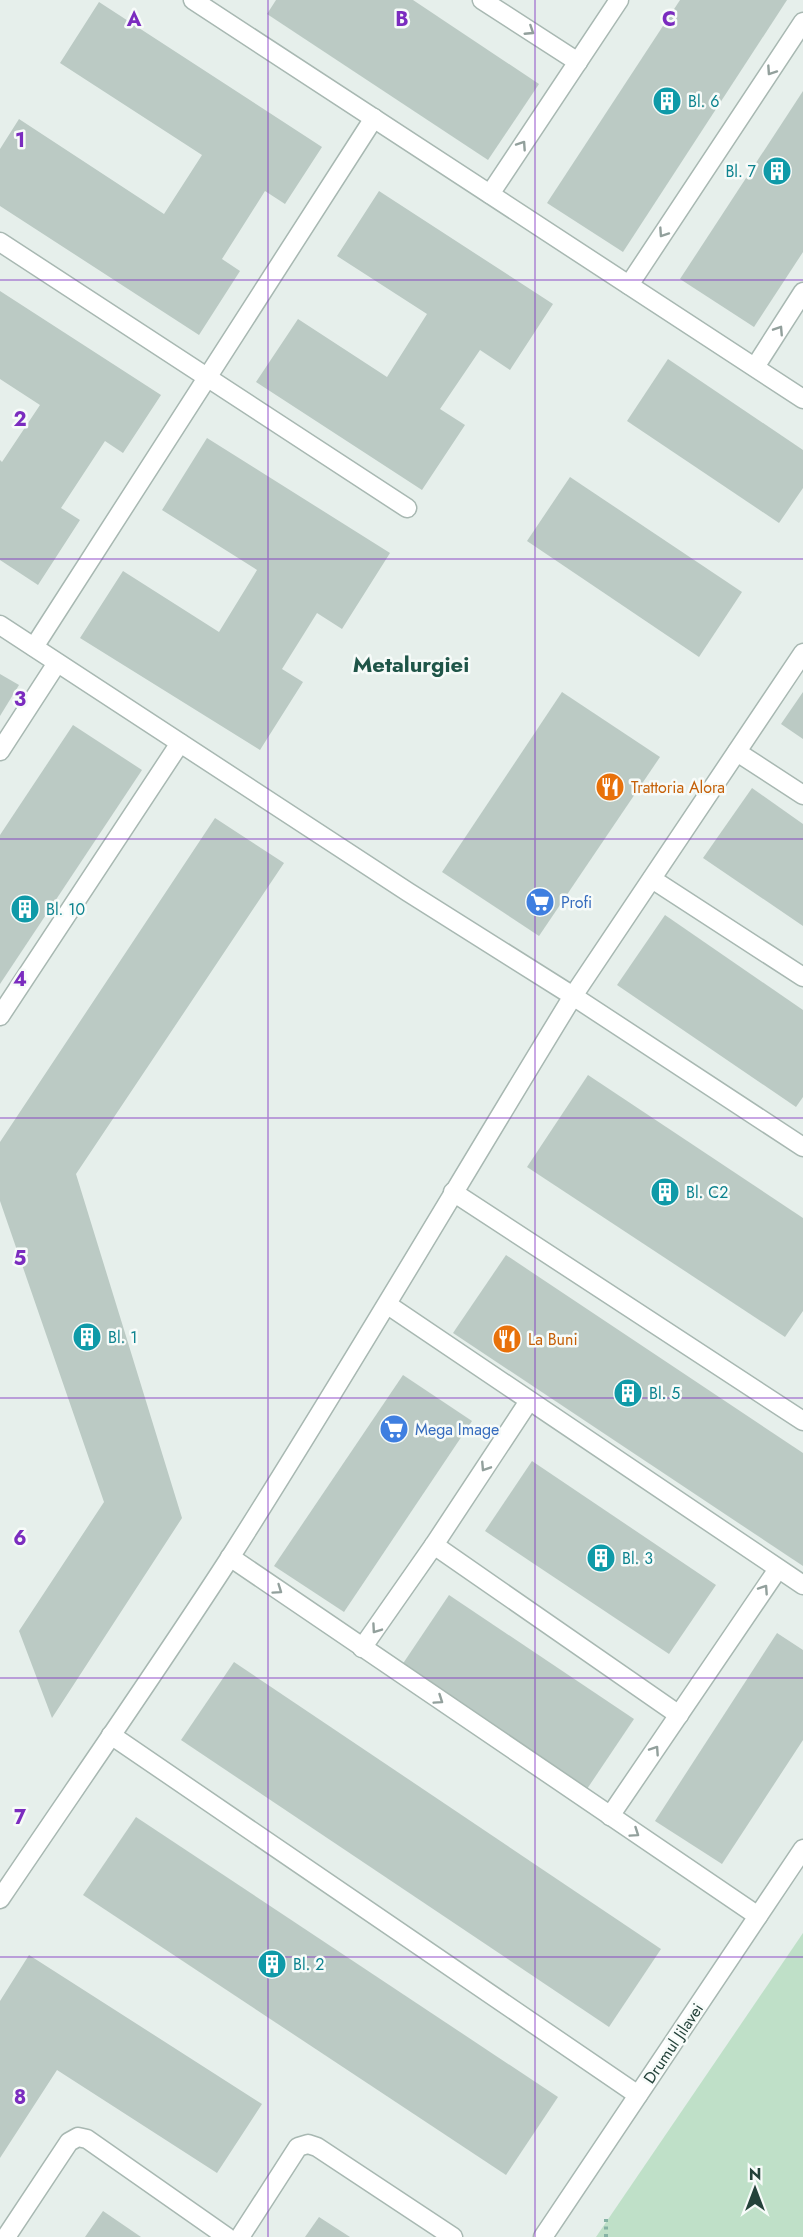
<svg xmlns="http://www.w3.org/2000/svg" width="803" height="2237" font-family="Jost,sans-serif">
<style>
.green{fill:#bfe0c8}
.building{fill:#bbcac4}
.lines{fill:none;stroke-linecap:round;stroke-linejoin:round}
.minor-casing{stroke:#a8b8b2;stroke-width:21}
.path{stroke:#86b3a5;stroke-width:4;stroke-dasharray:3 4.5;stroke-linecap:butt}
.minor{stroke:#fff;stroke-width:18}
.oneway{stroke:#92a09c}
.grid{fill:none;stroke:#7b2cbf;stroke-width:1.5;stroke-opacity:0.55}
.labels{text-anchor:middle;stroke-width:5;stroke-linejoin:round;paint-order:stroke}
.culture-label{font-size:16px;fill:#0d838f;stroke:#f7fbf9;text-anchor:start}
.food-label{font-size:16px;fill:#c56008;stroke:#f7fbf9;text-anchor:start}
.shop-label{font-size:16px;fill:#366cbe;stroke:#f7fbf9;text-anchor:start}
.street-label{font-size:16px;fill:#24423a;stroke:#f7fbf9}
.district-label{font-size:22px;font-weight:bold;fill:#1f5548;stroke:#f7fbf9}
.grid-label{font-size:20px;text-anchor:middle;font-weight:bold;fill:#7b2cbf;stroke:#f7fbf9;stroke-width:5;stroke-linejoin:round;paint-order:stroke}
</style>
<rect width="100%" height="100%" fill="#e6efeb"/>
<polygon class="green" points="803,1933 803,2237 596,2237"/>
<g class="building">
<polygon points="276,0 413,0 539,84 488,160 267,14"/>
<polygon points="680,0 787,0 623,252 547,203"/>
<polygon points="99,2 322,147 285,204 265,191 222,259 240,271 199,335 0,206 0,149 19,119 164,214 202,155 60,63"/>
<polygon points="803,91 803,252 754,327 680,279"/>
<polygon points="379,191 553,304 510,370 480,350 440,409 465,425 422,490 256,382 298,319 387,377 427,314 337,256"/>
<polygon points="0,291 161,395 123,453 105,441 61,508 80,520 38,585 0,560 0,460 2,462 40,405 0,379"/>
<polygon points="668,359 803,450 803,488 779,523 627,421"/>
<polygon points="207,438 390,553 342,629 317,613 282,669 303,682 260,750 80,638 123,571 219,632 257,570 162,510"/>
<polygon points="570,477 742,592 699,657 527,541"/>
<polygon points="0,674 19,685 0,716"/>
<polygon points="562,692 660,757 539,936 442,872"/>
<polygon points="803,692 803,739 781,724"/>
<polygon points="73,725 142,770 0,984 0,835"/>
<polygon points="752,788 803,824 803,926 703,858"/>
<polygon points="215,818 284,863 76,1174 182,1518 52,1718 19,1631 104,1502 0,1201 0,1142"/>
<polygon points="665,915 803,1010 803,1097 796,1107 617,985"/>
<polygon points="588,1075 803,1218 803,1311 785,1337 527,1167"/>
<polygon points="506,1255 803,1453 803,1566 453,1333"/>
<polygon points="403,1375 472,1421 344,1612 274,1566"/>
<polygon points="532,1461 716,1585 669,1654 485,1531"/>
<polygon points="449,1595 634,1719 587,1789 402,1665"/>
<polygon points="777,1633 803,1650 803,1740 722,1864 655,1821"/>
<polygon points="234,1662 661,1949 609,2027 181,1740"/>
<polygon points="136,1817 558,2097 506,2175 83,1895"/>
<polygon points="29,1955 262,2104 217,2173 57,2070 0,2158 0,2001"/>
<polygon points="103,2211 141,2237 85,2237"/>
<polygon points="319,2217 350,2237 305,2237"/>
</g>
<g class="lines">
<g class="minor-casing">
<g id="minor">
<polyline points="193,0 803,399"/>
<polyline points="482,0 578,62"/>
<polyline points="490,194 619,0"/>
<polyline points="0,242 407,508"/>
<polyline points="629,285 803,22"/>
<polyline points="755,367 803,292"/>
<path d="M0 625 408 892 573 996C459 1182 349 1371 231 1556 156 1672 77 1785 0 1899"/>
<polyline points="34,647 374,118"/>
<polyline points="803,653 573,996 803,1147"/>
<polyline points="0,751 57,663"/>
<polyline points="737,752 803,795"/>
<polyline points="652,879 803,977"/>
<polyline points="0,1016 180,743"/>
<polyline points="453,1192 803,1421"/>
<polyline points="388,1305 803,1585"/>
<polyline points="434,1545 679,1715"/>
<polyline points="230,1557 758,1916"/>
<polyline points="362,1648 434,1545 529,1401"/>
<polyline points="111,1735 638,2095"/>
<polyline points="610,1816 778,1569"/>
<polyline points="6,2237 69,2142 78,2137 87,2139 227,2237"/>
<polyline points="240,2237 298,2147 308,2144 317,2147 453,2237"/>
<polyline points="543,2237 803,1849"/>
</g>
</g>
<polyline class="path" points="606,2237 606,2215"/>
<use href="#minor" class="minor"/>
</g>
<defs><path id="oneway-chevron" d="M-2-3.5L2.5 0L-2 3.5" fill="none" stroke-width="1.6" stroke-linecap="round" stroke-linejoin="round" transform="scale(1.5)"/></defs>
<g class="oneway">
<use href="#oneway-chevron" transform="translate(530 31) rotate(33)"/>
<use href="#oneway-chevron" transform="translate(771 71) rotate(124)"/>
<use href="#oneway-chevron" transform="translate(522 145) rotate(-56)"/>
<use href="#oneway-chevron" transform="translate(663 233) rotate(124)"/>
<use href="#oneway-chevron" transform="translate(779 330) rotate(-57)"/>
<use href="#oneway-chevron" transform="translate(485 1467) rotate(123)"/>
<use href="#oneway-chevron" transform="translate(764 1589) rotate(-56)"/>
<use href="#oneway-chevron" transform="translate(278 1590) rotate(35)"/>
<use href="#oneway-chevron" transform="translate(376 1629) rotate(125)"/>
<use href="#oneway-chevron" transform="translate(439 1700) rotate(34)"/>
<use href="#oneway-chevron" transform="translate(655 1750) rotate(-56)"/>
<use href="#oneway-chevron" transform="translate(635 1833) rotate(34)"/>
</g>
<path class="grid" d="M268 0V2237M535 0V2237M0 280H803M0 559H803M0 839H803M0 1118H803M0 1398H803M0 1678H803M0 1957H803"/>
<defs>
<g id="building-disc" transform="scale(1.5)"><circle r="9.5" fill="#0f9aa8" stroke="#f7fbf9"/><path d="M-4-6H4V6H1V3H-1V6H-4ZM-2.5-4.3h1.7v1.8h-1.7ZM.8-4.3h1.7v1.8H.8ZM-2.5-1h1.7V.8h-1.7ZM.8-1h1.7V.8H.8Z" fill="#fff"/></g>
<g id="restaurant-disc" transform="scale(1.5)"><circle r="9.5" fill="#e8710a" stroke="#f7fbf9"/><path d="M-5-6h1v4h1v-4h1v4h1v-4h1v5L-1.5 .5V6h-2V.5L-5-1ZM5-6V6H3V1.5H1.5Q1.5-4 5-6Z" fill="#fff"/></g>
<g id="supermarket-disc" transform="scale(1.5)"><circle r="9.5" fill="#3f7fe0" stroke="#f7fbf9"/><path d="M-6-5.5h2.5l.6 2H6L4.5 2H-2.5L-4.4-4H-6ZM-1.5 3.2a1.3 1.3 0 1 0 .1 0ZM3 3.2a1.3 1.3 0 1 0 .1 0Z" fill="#fff"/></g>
</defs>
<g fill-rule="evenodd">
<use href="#building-disc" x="667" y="101"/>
<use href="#building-disc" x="777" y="171"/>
<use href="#restaurant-disc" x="610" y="787"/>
<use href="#supermarket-disc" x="540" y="902"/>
<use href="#building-disc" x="25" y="909"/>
<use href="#building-disc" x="665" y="1192"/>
<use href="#building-disc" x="87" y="1337"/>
<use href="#restaurant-disc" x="507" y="1339"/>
<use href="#building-disc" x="628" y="1393"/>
<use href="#supermarket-disc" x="394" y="1429"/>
<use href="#building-disc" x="601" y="1558"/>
<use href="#building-disc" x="272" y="1964"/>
</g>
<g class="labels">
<g class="culture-label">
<text x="688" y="107">Bl. 6</text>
<text x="756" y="177" text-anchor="end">Bl. 7</text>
<text x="46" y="915">Bl. 10</text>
<text x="686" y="1198">Bl. C2</text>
<text x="108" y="1343">Bl. 1</text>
<text x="649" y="1399">Bl. 5</text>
<text x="622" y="1564">Bl. 3</text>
<text x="293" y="1970">Bl. 2</text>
</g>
<g class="food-label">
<text x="631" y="793">Trattoria Alora</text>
<text x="528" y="1345">La Buni</text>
</g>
<g class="shop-label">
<text x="561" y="908">Profi</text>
<text x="415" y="1435">Mega Image</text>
</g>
<g class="street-label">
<text transform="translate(673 2043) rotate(-56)" y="6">Drumul Jilavei</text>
</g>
<g class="district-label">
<text x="411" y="672">Metalurgiei</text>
</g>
</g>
<g class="grid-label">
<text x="134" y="26">A</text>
<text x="402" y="26">B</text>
<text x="669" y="26">C</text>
<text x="20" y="147">1</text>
<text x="20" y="426">2</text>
<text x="20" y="706">3</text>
<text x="20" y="986">4</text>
<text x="20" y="1265">5</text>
<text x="20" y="1545">6</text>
<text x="20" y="1824">7</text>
<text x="20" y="2104">8</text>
</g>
<g transform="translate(755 2189)" stroke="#f7fbf9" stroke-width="4.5" paint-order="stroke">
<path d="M0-4.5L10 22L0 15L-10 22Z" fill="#24423a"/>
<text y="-9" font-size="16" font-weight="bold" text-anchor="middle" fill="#24423a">N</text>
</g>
</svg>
